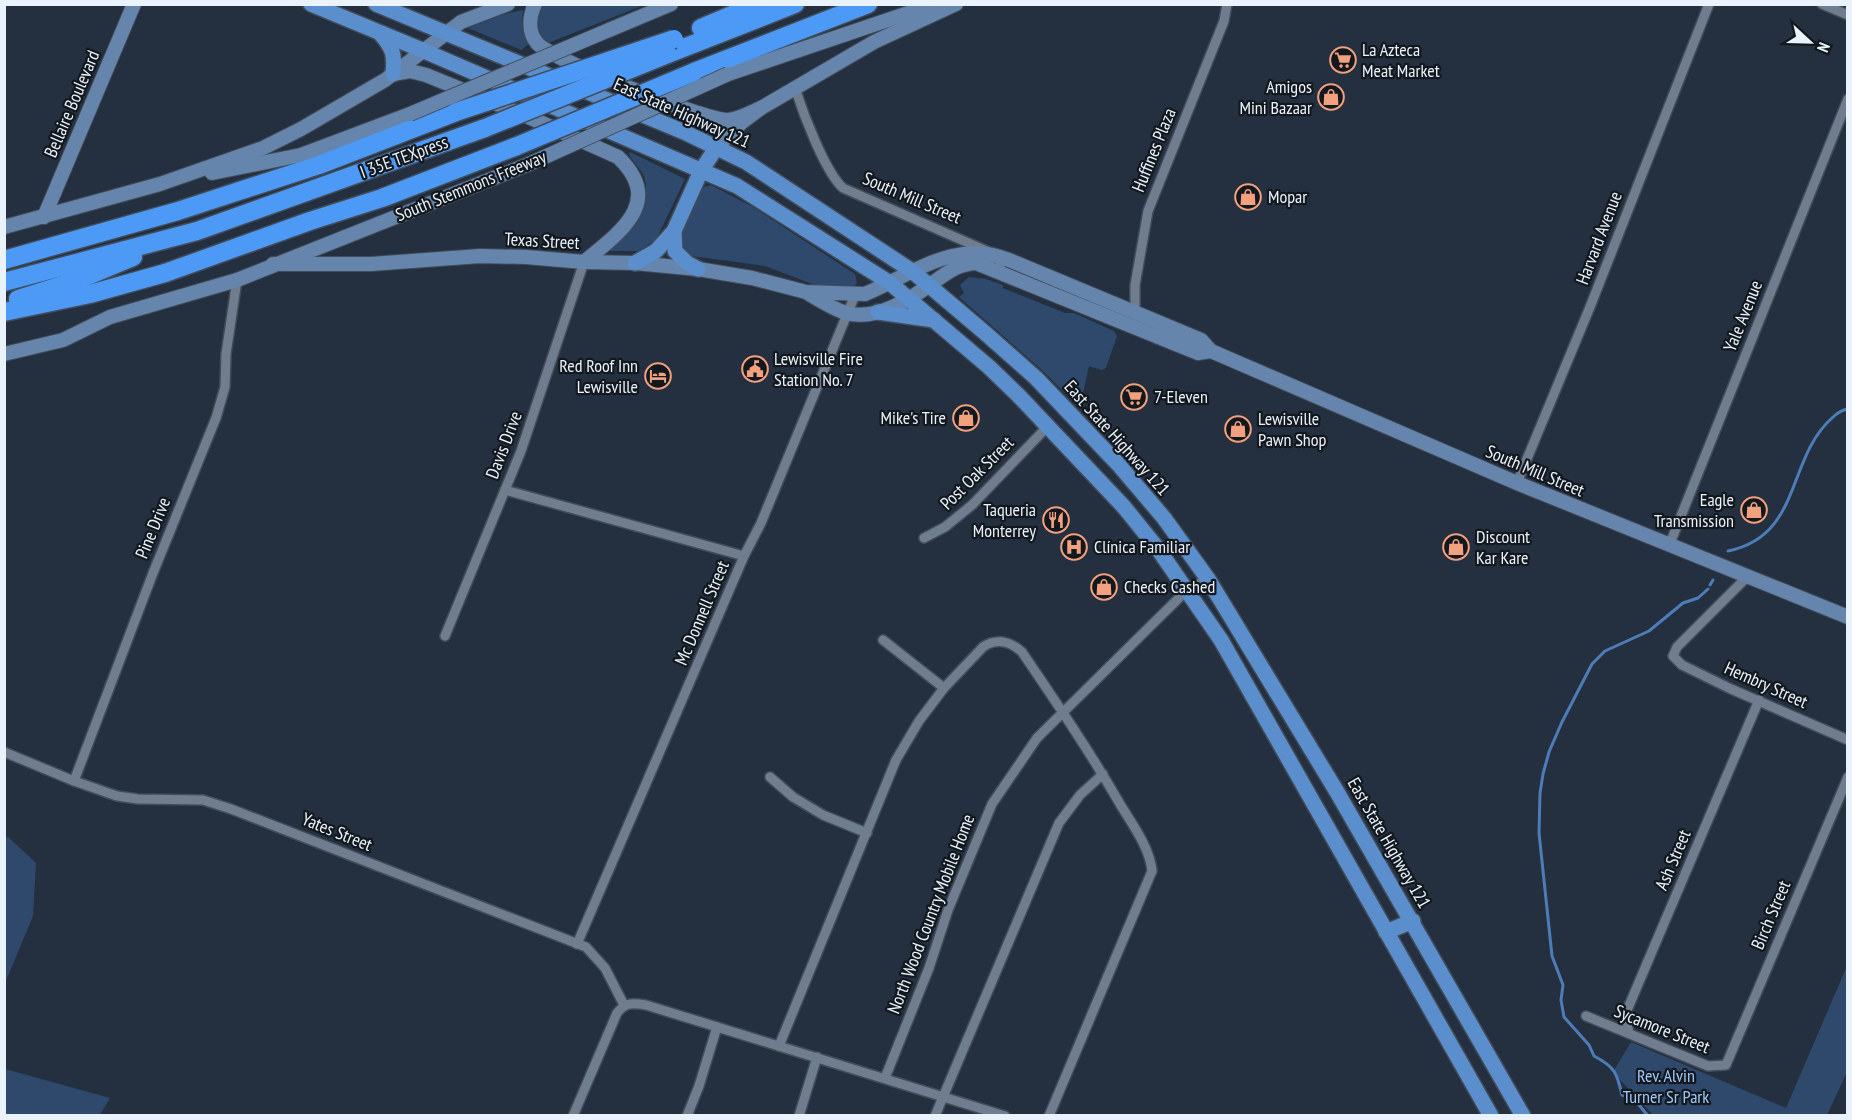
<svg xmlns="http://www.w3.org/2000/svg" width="1852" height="1120" font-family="'PT Sans Narrow',sans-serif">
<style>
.green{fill:#2e496c}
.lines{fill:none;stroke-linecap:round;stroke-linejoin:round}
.stream{stroke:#4d7db9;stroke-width:3}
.street-casing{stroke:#424c59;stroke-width:12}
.secondary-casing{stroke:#424c59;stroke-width:16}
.primary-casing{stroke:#424c59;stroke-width:18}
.highway-casing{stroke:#424c59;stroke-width:21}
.street{stroke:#6f7d8e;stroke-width:9}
.secondary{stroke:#6585ad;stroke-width:14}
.primary{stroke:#5b8ecc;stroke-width:15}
.highway{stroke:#4d99f6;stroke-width:18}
.secondary-bridge-casing{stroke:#424c59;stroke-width:16;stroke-linecap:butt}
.highway-bridge-casing{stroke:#424c59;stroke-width:21;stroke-linecap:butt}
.secondary-bridge{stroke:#6585ad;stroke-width:14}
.highway-bridge{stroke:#4d99f6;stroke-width:18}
.labels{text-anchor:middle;stroke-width:4.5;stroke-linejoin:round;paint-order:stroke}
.poi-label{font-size:18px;fill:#eaf2fc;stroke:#12181e;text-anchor:start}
.street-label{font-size:18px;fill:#eaf2fc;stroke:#12181e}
.park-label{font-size:18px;fill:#a1c8fa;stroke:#12181e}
</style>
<rect width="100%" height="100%" fill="#24303f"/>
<g class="green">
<path d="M541 5H644L548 43C532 30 533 23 541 5Z"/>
<path d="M523 10C521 23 522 32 529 44L521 50 468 28 504 14Z"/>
<path d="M630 152 685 179 657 238 640 251H604C621 235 656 201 643 174 639 168 633 161 629 155Z"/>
<polygon points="711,185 753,207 855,274 857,283 852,289 823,288 765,266 684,255 678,231 693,197 704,187"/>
<polygon points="969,277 986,279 1003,285 1003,288 1065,313 1074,313 1114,331 1117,336 1106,368 1102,370 1089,366 1082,398 1084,405 1077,404 1071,399 1043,371 959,297 964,293 960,285"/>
<polygon points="8,837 36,863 33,916 5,983 4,839"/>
<polygon points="1847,966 1847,1072 1827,1115 1653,1115 1613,1072 1631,1042 1786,1108"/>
<polygon points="4,1069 5,1069 110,1098 100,1115 5,1115"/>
</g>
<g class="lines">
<g class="stream">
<path d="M1728 551C1802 536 1786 459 1832 418 1837 413 1841 410 1848 409"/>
<polyline points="1710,585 1713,580"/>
<path d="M1648 1116 1635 1100 1622 1095C1617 1073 1615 1067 1594 1056L1589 1045 1564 1017 1561 1000 1563 985 1552 956 1539 833 1540 793 1543 774 1549 752 1562 722 1592 664 1605 651 1649 631 1683 603 1698 598 1708 589"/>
</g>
<g class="street-casing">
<g id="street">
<polyline points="1822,4 1848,15"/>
<path d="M795 88C803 113 825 172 843 188L1003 258 998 271"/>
<polyline points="1135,313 1135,285 1148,211 1224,21 1227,4"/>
<polyline points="1517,483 1590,307 1709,4"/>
<polyline points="505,490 744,556"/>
<polyline points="924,538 945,527 972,505 1048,426"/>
<polyline points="1669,546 1848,99"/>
<polyline points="1748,576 1677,647 1673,656 1682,665 1731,689 1848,740"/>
<polyline points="445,636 521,451 584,262"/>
<polyline points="883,640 944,688"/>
<polyline points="4,752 74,781 117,796 138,799 203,800 231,809 586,947 605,968 624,1005"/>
<polyline points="770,777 793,797 823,815 867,833"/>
<polyline points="74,781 153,573 216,418 225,387 226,354 237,280"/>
<polyline points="577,944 744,556 761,523 855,295"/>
<polyline points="1586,1016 1708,1066 1726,1065 1848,777"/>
<polyline points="1629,1033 1625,1015 1759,700"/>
<path d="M779 1046 896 760 919 721 944 688 983 647C996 638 1010 641 1022 652 1056 702 1090 752 1120 804 1132 824 1150 848 1152 871L1049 1116"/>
<polyline points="885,1078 929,968 948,910 992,804 1037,738 1187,590 1208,579"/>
<path d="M573 1116 617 1013C626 1002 632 1003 646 1005L1005 1116"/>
<polyline points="687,1116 699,1086 717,1027"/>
<polyline points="799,1116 817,1057"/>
<polyline points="935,1116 1059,823 1080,795 1103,774"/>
</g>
</g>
<g class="secondary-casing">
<g id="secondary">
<path d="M535 4C529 17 528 32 537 43 550 59 704 120 727 120 738 120 751 112 761 108"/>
<polyline points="609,30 671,4"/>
<path d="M393 74 410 71 426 75 524 115 618 157C665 202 620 232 584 262"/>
<polyline points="728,74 935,4"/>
<polyline points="716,148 741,123 761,108 874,42 956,4"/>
<polyline points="212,173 301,155 410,114"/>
<polyline points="44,217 134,4"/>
<polyline points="4,227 160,184 263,148 301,129 385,80 461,22 508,4"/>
<path d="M273 264H371L480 256 526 257 584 262 635 263 698 269 752 278 806 292 865 294C913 274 956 238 1009 260L1201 340 1211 351 1517 483 1848 617"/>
<path d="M809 294C821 301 833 309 846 313 875 321 908 301 931 284 947 273 957 264 976 263L1198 353 1211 351"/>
<polyline points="4,354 63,340 110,317 237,280 529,164"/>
</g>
</g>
<g class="primary-casing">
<g id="primary">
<polyline points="311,4 422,50 737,186 890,283 989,367 1018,395 1124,507 1158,549 1221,640 1491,1116"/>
<polyline points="376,4 684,132 746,162 912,271 984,332 1036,378 1118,464 1164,518 1208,579 1337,792 1523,1116"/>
<path d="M380 33C393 48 395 54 393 74"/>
<polyline points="674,231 675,251 687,263 698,269"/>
<polyline points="635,263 656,251 674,231 701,171 716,148"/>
<polyline points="878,312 934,320"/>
<polyline points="1386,932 1413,921"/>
</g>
</g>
<g class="highway-casing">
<g id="highway">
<polyline points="701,28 758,4"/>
<polyline points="668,54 795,4"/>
<polyline points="694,72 868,4"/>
<polyline points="4,260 178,211 319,165 456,112"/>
<polyline points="4,282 197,231 485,128"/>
<polyline points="18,299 78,280 133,257"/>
<polyline points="4,312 90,294 165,273 310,221 382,198 517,146"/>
</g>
</g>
<use href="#street" class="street"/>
<use href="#secondary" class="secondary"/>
<use href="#primary" class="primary"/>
<use href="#highway" class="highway"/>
<g class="secondary-bridge-casing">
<g id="secondary-bridge">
<polyline points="410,114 609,30"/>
<polyline points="529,164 728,74"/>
</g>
</g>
<g class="highway-bridge-casing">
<g id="highway-bridge">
<polyline points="456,112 674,39"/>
<polyline points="485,128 668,54"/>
<polyline points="517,146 694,72"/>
</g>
</g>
<use href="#secondary-bridge" class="secondary-bridge"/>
<use href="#highway-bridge" class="highway-bridge"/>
</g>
<defs>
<g id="supermarket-ring" transform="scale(1.35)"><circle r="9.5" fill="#12181e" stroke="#f1a17d" stroke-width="1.5"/><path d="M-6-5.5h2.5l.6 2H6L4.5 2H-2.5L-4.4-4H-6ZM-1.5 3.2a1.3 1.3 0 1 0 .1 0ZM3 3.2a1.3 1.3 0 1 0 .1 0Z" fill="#f1a17d"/></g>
<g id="shop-ring" transform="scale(1.35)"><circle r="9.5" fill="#12181e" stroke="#f1a17d" stroke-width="1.5"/><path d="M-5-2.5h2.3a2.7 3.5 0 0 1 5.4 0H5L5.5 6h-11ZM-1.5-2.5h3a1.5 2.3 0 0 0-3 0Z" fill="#f1a17d"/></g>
<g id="civic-ring" transform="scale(1.35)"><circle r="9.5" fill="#12181e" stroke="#f1a17d" stroke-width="1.5"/><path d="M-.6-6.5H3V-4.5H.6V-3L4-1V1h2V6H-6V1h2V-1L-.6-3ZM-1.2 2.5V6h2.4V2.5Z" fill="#f1a17d"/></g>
<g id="hotel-ring" transform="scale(1.35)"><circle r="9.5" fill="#12181e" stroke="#f1a17d" stroke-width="1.5"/><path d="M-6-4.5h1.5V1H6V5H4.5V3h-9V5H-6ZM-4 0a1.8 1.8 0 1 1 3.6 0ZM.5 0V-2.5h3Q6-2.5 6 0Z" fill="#f1a17d"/></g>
<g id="restaurant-ring" transform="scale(1.35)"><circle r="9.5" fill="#12181e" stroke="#f1a17d" stroke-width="1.5"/><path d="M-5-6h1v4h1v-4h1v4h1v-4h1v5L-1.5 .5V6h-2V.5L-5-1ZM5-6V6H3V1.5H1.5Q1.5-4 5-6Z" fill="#f1a17d"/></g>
<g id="hospital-ring" transform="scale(1.35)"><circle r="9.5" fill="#12181e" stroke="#f1a17d" stroke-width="1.5"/><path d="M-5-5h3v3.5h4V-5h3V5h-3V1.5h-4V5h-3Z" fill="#f1a17d"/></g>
</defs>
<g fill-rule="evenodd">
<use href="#supermarket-ring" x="1343" y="60"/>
<use href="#shop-ring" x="1331" y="97"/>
<use href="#shop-ring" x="1248" y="197"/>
<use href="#civic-ring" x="755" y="369"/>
<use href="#hotel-ring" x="658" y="376"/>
<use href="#supermarket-ring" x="1134" y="397"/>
<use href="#shop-ring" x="966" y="418"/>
<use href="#shop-ring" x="1238" y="429"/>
<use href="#shop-ring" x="1754" y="510"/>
<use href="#restaurant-ring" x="1056" y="520"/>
<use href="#hospital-ring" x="1074" y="547"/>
<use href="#shop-ring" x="1456" y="547"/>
<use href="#shop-ring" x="1104" y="587"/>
</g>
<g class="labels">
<g class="poi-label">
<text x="1362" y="56">La Azteca<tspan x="1362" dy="21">Meat Market</tspan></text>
<text x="1312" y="93" text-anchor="end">Amigos<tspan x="1312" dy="21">Mini Bazaar</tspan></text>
<text x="1268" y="203">Mopar</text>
<text x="774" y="365">Lewisville Fire<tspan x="774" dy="21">Station No. 7</tspan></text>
<text x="638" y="372" text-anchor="end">Red Roof Inn<tspan x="638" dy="21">Lewisville</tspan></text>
<text x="1154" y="403">7-Eleven</text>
<text x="946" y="424" text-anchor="end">Mike's Tire</text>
<text x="1258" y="425">Lewisville<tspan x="1258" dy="21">Pawn Shop</tspan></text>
<text x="1734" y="506" text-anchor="end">Eagle<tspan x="1734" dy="21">Transmission</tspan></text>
<text x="1036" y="516" text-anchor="end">Taqueria<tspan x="1036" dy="21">Monterrey</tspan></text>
<text x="1476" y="543">Discount<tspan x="1476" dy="21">Kar Kare</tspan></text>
<text x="1094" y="553">Clínica Familiar</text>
<text x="1124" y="593">Checks Cashed</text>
</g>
<g class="street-label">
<text transform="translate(72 104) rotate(-67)" y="6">Bellaire Boulevard</text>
<text transform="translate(682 113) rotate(24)" y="6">East State Highway 121</text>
<text transform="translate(1154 150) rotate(-68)" y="6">Huffines Plaza</text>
<text transform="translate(404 157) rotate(-20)" y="6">I 35E TEXpress</text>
<text transform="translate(471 186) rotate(-22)" y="6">South Stemmons Freeway</text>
<text transform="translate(912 198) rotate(23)" y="6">South Mill Street</text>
<text transform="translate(1599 238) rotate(-69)" y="6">Harvard Avenue</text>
<text transform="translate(542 241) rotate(3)" y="6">Texas Street</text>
<text transform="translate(1743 316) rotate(-68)" y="6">Yale Avenue</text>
<text transform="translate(1117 438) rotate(48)" y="6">East State Highway 121</text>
<text transform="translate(504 445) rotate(-69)" y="6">Davis Drive</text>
<text transform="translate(1535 471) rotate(23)" y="6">South Mill Street</text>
<text transform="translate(977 473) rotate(-45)" y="6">Post Oak Street</text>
<text transform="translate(153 528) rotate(-68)" y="6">Pine Drive</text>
<text transform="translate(702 613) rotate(-67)" y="6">Mc Donnell Street</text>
<text transform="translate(1766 685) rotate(24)" y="6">Hembry Street</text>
<text transform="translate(337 832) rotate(22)" y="6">Yates Street</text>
<text transform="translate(1389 843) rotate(60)" y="6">East State Highway 121</text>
<text transform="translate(1673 860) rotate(-67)" y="6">Ash Street</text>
<text transform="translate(931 914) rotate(-69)" y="6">North Wood Country Mobile Home</text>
<text transform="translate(1771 915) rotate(-67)" y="6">Birch Street</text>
<text transform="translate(1662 1029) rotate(22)" y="6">Sycamore Street</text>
</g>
<g class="park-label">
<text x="1666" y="1082">Rev. Alvin<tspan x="1666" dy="21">Turner Sr Park</tspan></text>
</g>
</g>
<rect width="1852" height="1120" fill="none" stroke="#eaf2fc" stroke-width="12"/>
<g transform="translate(1810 42) rotate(112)" stroke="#12181e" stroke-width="4.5" paint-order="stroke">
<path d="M0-4.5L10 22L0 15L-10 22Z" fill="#eaf2fc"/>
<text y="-9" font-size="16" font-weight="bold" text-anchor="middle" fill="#eaf2fc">N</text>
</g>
</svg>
